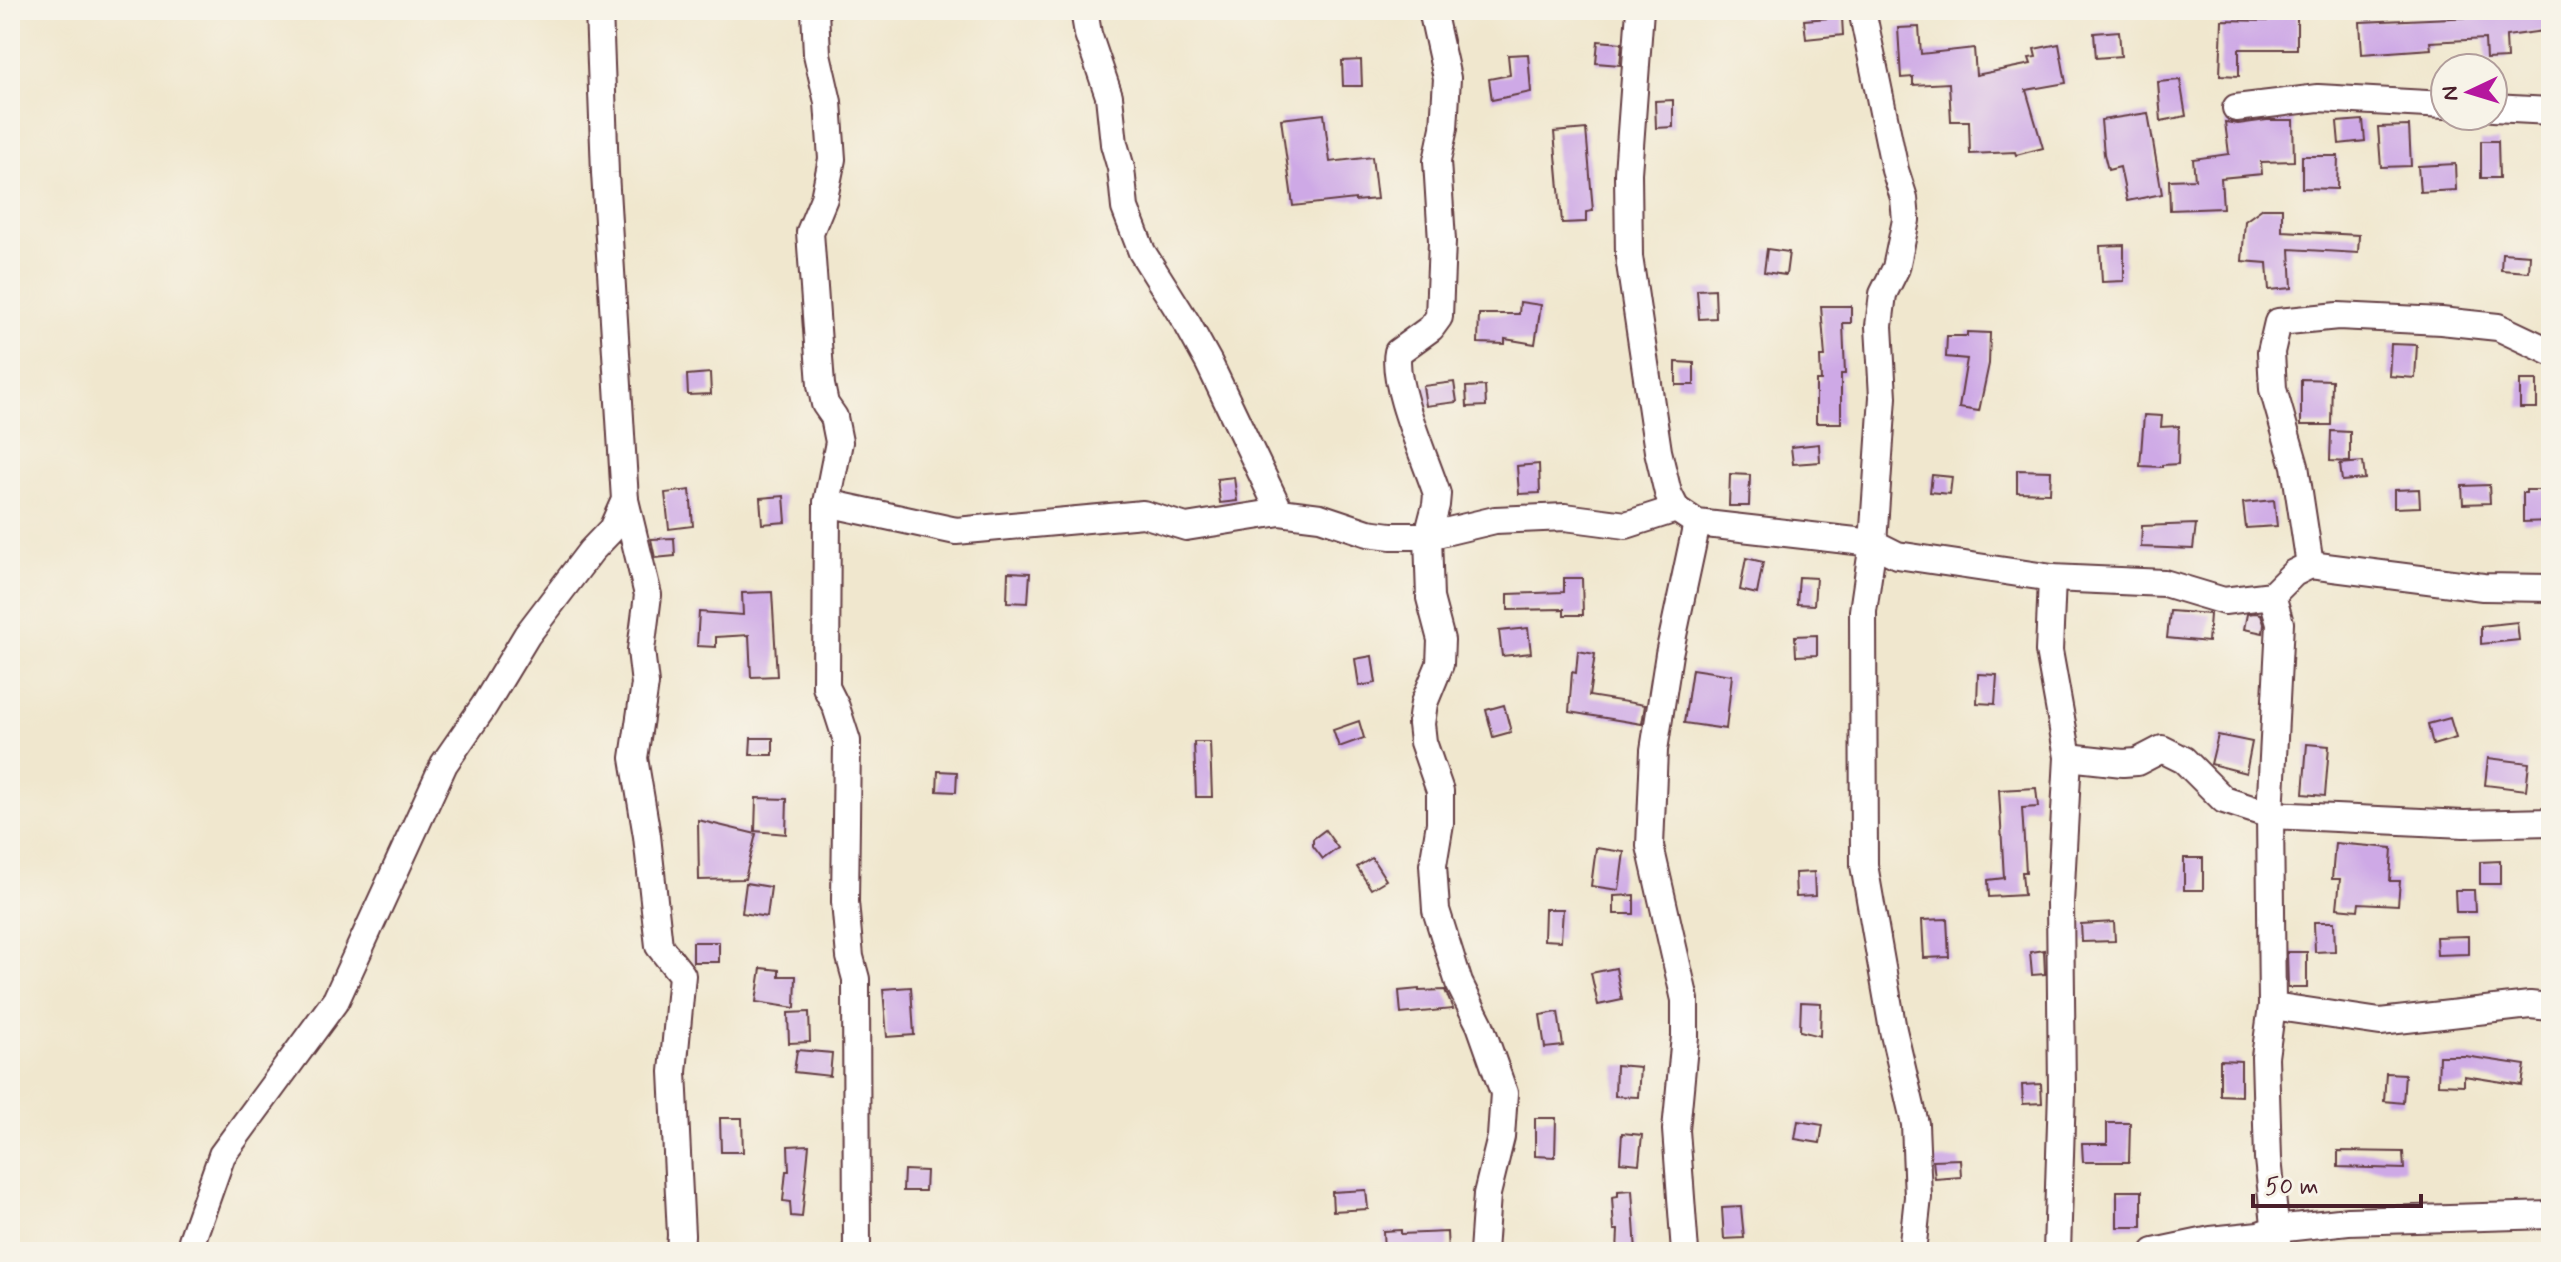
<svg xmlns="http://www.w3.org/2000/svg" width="2561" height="1262" font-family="Mynerve,sans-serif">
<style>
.building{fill:#cea9e6}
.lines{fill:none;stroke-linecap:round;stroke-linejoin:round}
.street-casing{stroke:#633d43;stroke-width:30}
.street{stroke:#fff;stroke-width:26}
</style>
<rect width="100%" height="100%" fill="#f7f3e8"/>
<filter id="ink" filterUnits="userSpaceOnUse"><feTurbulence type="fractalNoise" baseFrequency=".0125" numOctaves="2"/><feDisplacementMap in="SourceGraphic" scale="16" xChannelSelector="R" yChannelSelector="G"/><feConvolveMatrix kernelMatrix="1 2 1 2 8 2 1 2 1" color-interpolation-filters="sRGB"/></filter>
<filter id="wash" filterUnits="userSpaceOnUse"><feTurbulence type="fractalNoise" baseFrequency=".006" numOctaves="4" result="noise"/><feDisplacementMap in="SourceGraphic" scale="32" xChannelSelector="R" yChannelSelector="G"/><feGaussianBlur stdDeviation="1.8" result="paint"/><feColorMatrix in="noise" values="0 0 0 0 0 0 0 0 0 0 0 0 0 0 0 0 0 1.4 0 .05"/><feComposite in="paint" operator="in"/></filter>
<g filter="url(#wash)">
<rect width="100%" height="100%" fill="#f0e7ce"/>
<g id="blocks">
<g class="building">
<polygon points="2541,10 2551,11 2551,30 2506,36 2507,58 2486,59 2485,39 2430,42 2431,49 2362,54 2360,22 2475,17"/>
<polygon points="2267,11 2297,11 2297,49 2239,49 2239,76 2220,75 2222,20 2267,21"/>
<polygon points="1842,17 1843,35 1806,39 1804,20"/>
<polygon points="1919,27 1921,54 1974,48 1976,75 2031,64 2029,58 2036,57 2034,49 2059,44 2066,83 2026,90 2043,148 2016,155 2015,152 1970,154 1969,121 1951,121 1949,83 1913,85 1913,77 1901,78 1898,28"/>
<polygon points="2119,31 2121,56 2096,58 2094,33"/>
<polygon points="1598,41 1622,43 1620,65 1596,63"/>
<polygon points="1528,54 1531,92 1492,100 1489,79 1510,75 1508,55"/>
<polygon points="1361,60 1362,86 1343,86 1342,61"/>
<polygon points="2180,80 2186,116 2161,121 2158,82"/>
<polygon points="1673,100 1673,127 1656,128 1655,101"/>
<polygon points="2148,113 2162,194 2127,201 2120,167 2108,170 2104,154 2101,120"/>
<polygon points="1324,114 1330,162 1372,157 1377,199 1355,201 1355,199 1293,206 1281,119"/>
<polygon points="2267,120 2293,120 2294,161 2261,162 2262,174 2221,178 2223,208 2170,210 2169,180 2195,179 2193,159 2229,154 2225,122 2238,124"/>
<polygon points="2363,120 2365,141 2339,144 2337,122"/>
<polygon points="2409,126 2411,166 2381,167 2378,127"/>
<polygon points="1586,129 1593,211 1586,212 1586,222 1562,223 1554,132"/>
<polygon points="2481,141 2498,141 2499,178 2481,178"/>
<polygon points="2302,156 2338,156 2337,189 2302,188"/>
<polygon points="2455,164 2456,190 2420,192 2418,166"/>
<polygon points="2263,208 2282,208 2282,231 2359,235 2358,253 2290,249 2292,288 2269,290 2267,263 2242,261 2245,221"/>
<polygon points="2124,245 2124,281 2102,282 2100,246"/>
<polygon points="1767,249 1789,252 1786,275 1764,272"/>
<polygon points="2502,253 2530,255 2529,272 2501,270"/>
<polygon points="1715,289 1716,318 1699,319 1697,290"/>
<polygon points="1520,302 1541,305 1535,344 1505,339 1505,344 1478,343 1479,314 1519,314"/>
<polygon points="1821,306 1851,306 1851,323 1843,323 1845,374 1841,374 1841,423 1816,423 1816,381 1821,381 1820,357 1825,357"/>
<polygon points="1967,332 1990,333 1989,364 1979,411 1959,408 1967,359 1946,357 1947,336 1967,336"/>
<polygon points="2391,344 2417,345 2415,378 2389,376"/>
<polygon points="1676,362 1694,363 1694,385 1676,385"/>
<polygon points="710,373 711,394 688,395 687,375"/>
<polygon points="2301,379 2332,380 2331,425 2301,425"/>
<rect x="2520" y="380" width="17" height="28"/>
<polygon points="1454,382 1457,402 1426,406 1423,386"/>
<polygon points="1485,386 1486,406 1467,407 1466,387"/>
<polygon points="2144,415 2162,416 2161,427 2179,426 2178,464 2162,465 2162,467 2140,466"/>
<polygon points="2331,431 2350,432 2350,462 2330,461"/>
<polygon points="1819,444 1820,462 1793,464 1791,447"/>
<polygon points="2363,462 2365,479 2342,481 2340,464"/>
<polygon points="1539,464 1540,493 1519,494 1517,466"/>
<polygon points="2017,470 2051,471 2050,493 2017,492"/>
<polygon points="1730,474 1750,475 1749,506 1729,506"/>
<polygon points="1932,475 1952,477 1950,494 1930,492"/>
<polygon points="1234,477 1237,501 1220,503 1217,479"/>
<polygon points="2489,485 2490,503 2463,504 2462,486"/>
<polygon points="2419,489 2420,507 2394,508 2394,490"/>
<polygon points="690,490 693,526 669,529 665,493"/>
<polygon points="2526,490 2551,490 2550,521 2523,522 2523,493 2526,493"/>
<polygon points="784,496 786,522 762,524 760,498"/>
<polygon points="2274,500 2277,526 2246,528 2243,503"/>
<polygon points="2196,524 2193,549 2141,547 2142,526"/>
<polygon points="674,538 675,556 655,558 651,539"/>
<polygon points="1746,558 1763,562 1757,594 1740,590"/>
<polygon points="1008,572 1030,573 1028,603 1007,602"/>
<polygon points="1799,577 1816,578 1814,605 1797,604"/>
<polygon points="1564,578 1582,578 1583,615 1564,615 1564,609 1508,610 1508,594 1564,592"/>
<polygon points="772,592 777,676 751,677 749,635 716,637 716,647 697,646 699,612 743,615 742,593"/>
<polygon points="2170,611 2210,614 2208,642 2167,638"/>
<polygon points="2255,613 2261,614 2264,624 2263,633 2244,629 2247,614"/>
<polygon points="2517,622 2519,640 2481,644 2481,626"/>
<polygon points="1528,628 1531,653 1502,656 1499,631"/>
<polygon points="1817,635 1817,655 1796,656 1795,636"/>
<polygon points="1578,651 1595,654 1589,696 1645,705 1642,724 1569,712 1572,672 1576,673"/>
<polygon points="1372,656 1376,683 1359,686 1355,659"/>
<polygon points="1692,669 1732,675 1726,729 1684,723"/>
<polygon points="1978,674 1997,675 1995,704 1977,703"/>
<polygon points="1504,705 1511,732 1493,737 1486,710"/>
<polygon points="2450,718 2456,738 2433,745 2428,724"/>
<polygon points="1359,721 1364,738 1339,747 1333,730"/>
<polygon points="2218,735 2252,742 2246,773 2211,764"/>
<polygon points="751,738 773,738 773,755 750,755"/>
<polygon points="1194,742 1210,742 1212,797 1196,797"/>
<polygon points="2307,744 2329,746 2325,796 2303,794"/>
<polygon points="2488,758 2529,763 2526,790 2485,785"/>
<polygon points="938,771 957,772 956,792 937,791"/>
<polygon points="2036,788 2038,807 2022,808 2026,872 2022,872 2024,895 1989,897 1988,880 2004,878 1999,790"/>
<polygon points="756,798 787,799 786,834 755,831"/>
<polygon points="698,820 756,834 745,879 699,880"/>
<polygon points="1325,830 1338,848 1323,859 1313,846 1313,839"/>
<polygon points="2335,843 2392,848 2390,881 2400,881 2398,905 2359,903 2358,910 2337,908 2340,879 2332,879"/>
<polygon points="1596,848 1624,852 1619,890 1591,886"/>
<polygon points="1372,858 1386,880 1371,889 1357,867"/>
<rect x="2184" y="858" width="19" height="32"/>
<polygon points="2500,861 2500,884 2480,884 2480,862"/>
<polygon points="1814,872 1815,896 1796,897 1795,873"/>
<polygon points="746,883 771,887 767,917 742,913"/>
<polygon points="2455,890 2474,890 2475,912 2456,912"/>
<polygon points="1634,895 1634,914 1614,914 1614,896"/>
<polygon points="1545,909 1563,909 1561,941 1544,940"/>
<polygon points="1947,919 1949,957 1924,958 1922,920"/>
<polygon points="2114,922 2115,941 2082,942 2081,924"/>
<polygon points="2314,922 2334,922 2335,951 2315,952"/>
<polygon points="2468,936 2468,954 2437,955 2436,937"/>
<rect x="693" y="942" width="26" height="20"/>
<polygon points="2044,950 2045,974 2032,975 2030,952"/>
<polygon points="2287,952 2307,952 2307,988 2288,988"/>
<polygon points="761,968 779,970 779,976 796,976 795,1008 756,1002"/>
<polygon points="1616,968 1622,1000 1598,1005 1591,973"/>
<polygon points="911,987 914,1035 887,1037 883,989"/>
<polygon points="1419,989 1419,991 1445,990 1453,1009 1401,1014 1399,991"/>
<polygon points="1801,1002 1821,1003 1820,1036 1800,1031"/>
<polygon points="809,1012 810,1042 789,1043 788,1013"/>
<polygon points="1558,1012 1563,1046 1545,1048 1540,1015"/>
<polygon points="797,1050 832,1053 830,1076 794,1072"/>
<polygon points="2439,1056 2465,1056 2525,1065 2522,1085 2464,1076 2464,1085 2438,1084"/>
<polygon points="2220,1060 2241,1061 2241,1096 2220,1095"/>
<polygon points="1616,1065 1640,1067 1638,1097 1615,1096"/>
<polygon points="2386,1073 2405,1074 2403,1103 2384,1101"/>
<polygon points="2041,1084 2042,1103 2023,1104 2022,1085"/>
<polygon points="720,1118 742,1118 743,1152 721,1152"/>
<polygon points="1535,1118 1556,1118 1555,1157 1535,1156"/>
<polygon points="1798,1121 1823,1125 1820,1143 1795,1139"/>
<polygon points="2107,1123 2130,1123 2129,1162 2083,1162 2082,1144 2107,1144"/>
<polygon points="1622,1133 1642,1135 1639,1164 1620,1162"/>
<polygon points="809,1145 802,1217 791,1216 790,1202 783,1201 786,1171 789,1171 788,1146"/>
<polygon points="2338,1151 2403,1152 2404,1169 2338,1167"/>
<polygon points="1960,1159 1961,1177 1935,1179 1933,1160"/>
<polygon points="904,1170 926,1171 925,1191 903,1191"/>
<polygon points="1366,1190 1368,1209 1333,1211 1332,1192"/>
<polygon points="1632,1190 1636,1252 1617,1252 1618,1230 1614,1230 1612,1197 1618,1196 1618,1191"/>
<rect x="2117" y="1191" width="25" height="36"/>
<polygon points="1741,1207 1744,1238 1724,1239 1722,1208"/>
<polygon points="1401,1230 1401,1234 1447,1232 1448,1252 1384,1252 1383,1231"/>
</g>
</g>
</g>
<g filter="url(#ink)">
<use href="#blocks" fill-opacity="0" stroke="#633d43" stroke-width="2"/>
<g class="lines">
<g class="street-casing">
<g id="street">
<polyline points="815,10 817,54 828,102 832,159 824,198 810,232 821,385 825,404 834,417 839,442 827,503 826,687 836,707 847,741 845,902 850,957 856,979 857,1252"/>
<polyline points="1084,10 1088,34 1109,96 1114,144 1121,168 1125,208 1142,252 1188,325 1209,363 1280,512"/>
<path d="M1432 10 1447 78 1444 128 1437 161 1442 241 1439 317 1431 328 1398 352C1391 383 1426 460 1437 494L1436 505 1428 536 1430 598 1441 640 1440 664 1424 703 1421 724 1423 742 1440 791V823L1433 865 1436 910 1459 983 1480 1025 1504 1093 1501 1137 1487 1194 1483 1252"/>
<polyline points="1640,10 1628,173 1629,257 1658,451 1668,493 1676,509"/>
<polyline points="1862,10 1895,170 1904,198 1906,220 1896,268 1883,294 1879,326 1883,397 1873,543 1863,611 1864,865 1893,1030 1915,1124 1918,1197 1912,1252"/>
<polyline points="2236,108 2318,98 2445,105"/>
<polyline points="2493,108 2551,111"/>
<polyline points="625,500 648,595 641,650 645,684 634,758 647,836 659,946 682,975 673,1072 681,1235 680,1252"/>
<polyline points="827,503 956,531 1143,514 1186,527 1280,512 1320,517 1368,533 1391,536 1428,536 1495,520 1565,517 1626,525 1676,509 1697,523 1873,543 1897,555 2052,578 2164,583 2224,601 2272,595 2294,573 2310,565 2295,466 2273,389 2271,352 2278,322 2338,316 2441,321 2498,327 2551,352"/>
<polyline points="2310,565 2483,587 2551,588"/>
<polyline points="2052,578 2049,651 2068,757 2060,903 2062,1090 2057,1252"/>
<polyline points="2272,595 2280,623 2270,815 2272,1006 2265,1057 2268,1159 2278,1252"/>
<polyline points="2068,757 2123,763 2137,762 2162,749 2184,760 2224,800 2270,815 2464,824 2551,822"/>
<polyline points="2272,1006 2380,1022 2530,1005 2551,1007"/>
<polyline points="197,1252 192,1240 222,1155 336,1000 444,764 484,706 527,635 591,551 612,529 625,500 605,173 599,10"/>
<polyline points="1685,1252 1676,1130 1685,1036 1685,1000 1650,846 1654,750 1669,654 1697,523"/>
<polyline points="2154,1252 2211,1240 2259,1235 2276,1229 2348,1221 2551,1215"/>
</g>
</g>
<use href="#street" class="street"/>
</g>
</g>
<rect width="2561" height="1262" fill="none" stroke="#f7f3e8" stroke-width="40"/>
<g transform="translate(2469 92) rotate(266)"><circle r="38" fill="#f7f3e8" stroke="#b29e9c" stroke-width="2"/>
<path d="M0-6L14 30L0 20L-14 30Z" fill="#b5179e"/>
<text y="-12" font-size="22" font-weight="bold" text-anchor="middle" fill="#4a1f2b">N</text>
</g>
<path d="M2253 1194v12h168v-12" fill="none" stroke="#4a1f2b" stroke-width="4"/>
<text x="2265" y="1194" font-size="24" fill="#4a1f2b" stroke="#f7f3e8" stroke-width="6" paint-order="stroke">50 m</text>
</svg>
